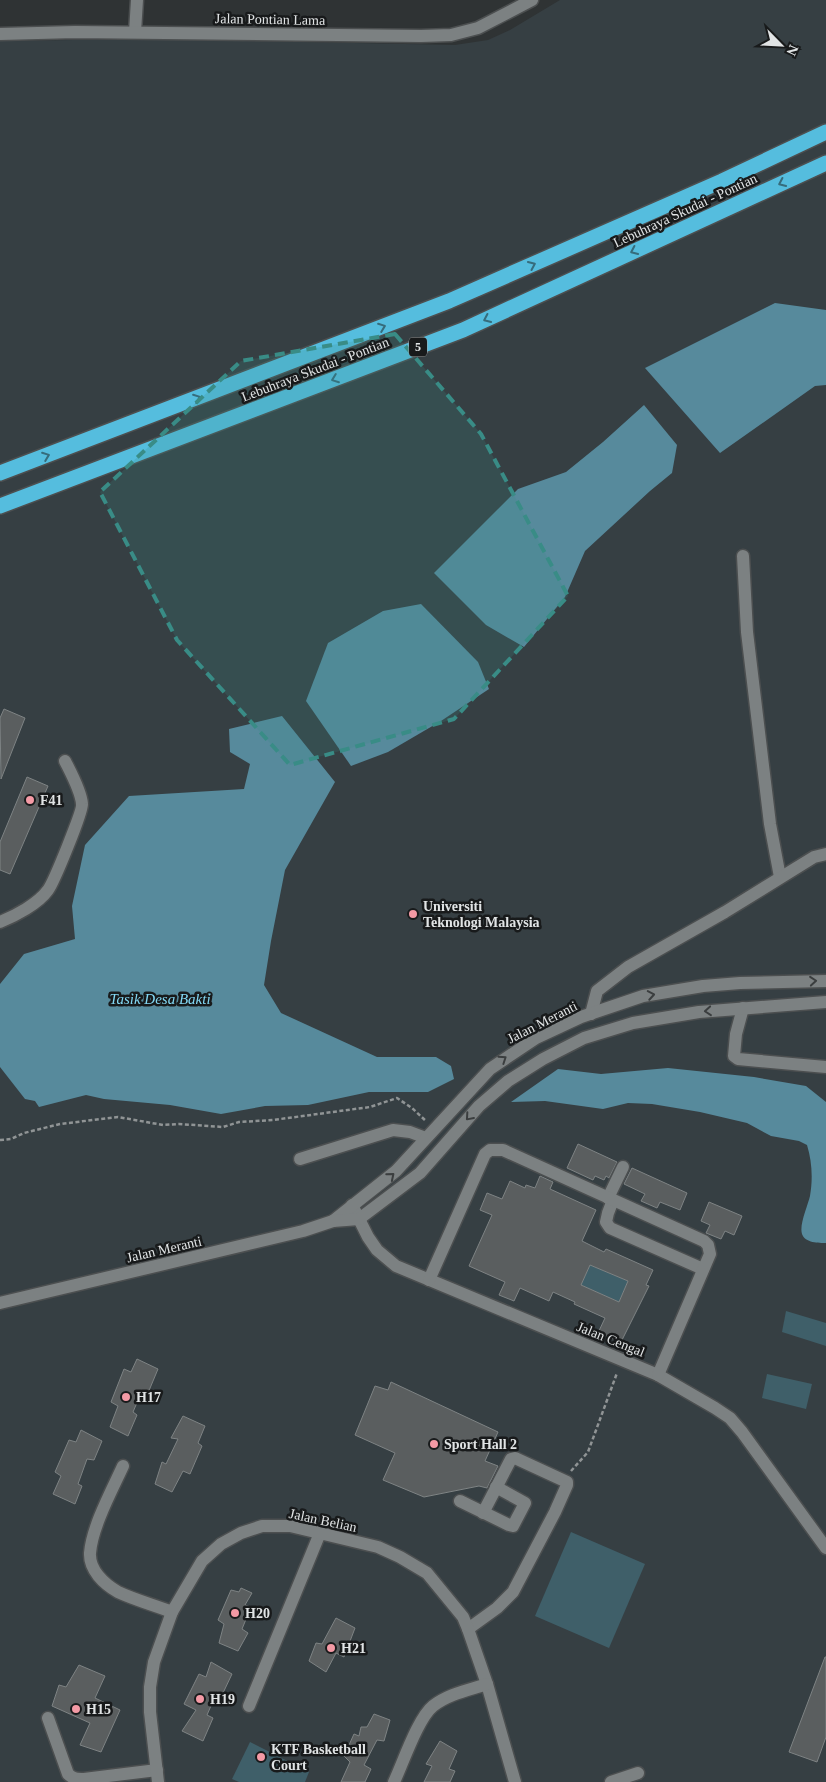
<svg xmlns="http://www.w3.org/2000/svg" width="826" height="1782" font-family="'Times New Roman',serif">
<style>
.built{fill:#363f43}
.green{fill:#3f5f69}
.water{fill:#578a9c}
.building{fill:#5a5e5f;stroke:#7e8384;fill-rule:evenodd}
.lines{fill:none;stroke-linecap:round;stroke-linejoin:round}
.minor-casing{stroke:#4c4f50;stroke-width:15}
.highway-casing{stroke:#4c4f50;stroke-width:18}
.path{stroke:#909495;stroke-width:2.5;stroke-dasharray:4 2.5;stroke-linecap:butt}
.minor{stroke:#7c8182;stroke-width:12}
.highway{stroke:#55bdde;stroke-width:15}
.oneway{stroke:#366c7c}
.oneway2{stroke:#3b3e3f}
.marked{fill:#398c86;fill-opacity:0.2;stroke:#398c86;stroke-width:4;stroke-dasharray:10 6;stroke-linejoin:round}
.poi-dot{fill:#f49aa5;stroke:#181a1b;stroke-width:2}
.labels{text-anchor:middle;stroke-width:5;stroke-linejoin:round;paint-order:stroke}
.shield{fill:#181a1b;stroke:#a5a7a8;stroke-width:1}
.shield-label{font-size:12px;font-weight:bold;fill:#e1e4e5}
.street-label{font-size:14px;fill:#e1e4e5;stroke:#181a1b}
.poi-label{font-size:14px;font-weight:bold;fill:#e1e4e5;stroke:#181a1b;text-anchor:start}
.water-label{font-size:15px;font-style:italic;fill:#83d8f4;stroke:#181a1b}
</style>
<rect width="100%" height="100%" fill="#2f3334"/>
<polygon class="built" points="560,0 826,0 826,1782 0,1782 0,41 144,39 455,45 488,40 510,30"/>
<g class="green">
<polygon points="590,1265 628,1281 619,1302 581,1285"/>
<polygon points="786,1311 826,1323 826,1346 782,1332"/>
<polygon points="767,1374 812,1384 806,1409 762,1398"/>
<polygon points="571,1532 645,1564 609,1648 535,1616"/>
<polygon points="250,1742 309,1772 305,1782 239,1782 232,1779"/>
</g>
<g class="water">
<polygon points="775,303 826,310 826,385 815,386 720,453 645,368"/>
<polygon points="644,405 677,445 672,473 650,491 585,551 565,597 524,647 486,625 434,573 518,489 566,472 603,442"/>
<polygon points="421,604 478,662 489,689 441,721 388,752 351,766 306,701 328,643 383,611"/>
<polygon points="282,716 335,782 285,870 271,941 264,985 281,1013 377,1057 436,1057 451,1066 454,1079 428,1092 369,1092 308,1105 265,1106 221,1114 170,1105 104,1099 86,1095 39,1107 35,1101 25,1099 0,1067 0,984 24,954 75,939 72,906 85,845 129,796 244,789 250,764 230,752 229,729"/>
<path d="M668 1068 754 1077 806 1086 826 1102V1243C819 1243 805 1243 802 1234 799 1225 808 1205 810 1196 813 1179 812 1161 807 1145L799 1141 771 1136 747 1123 700 1112 652 1104 628 1103 603 1109 545 1101 511 1102 558 1069 601 1074Z"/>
</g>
<g class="building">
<polygon points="4,709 25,718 1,779 0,718"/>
<polygon points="27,777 48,786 10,874 0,870 0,842"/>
<polygon points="578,1144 617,1162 609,1178 606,1176 604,1180 595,1176 593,1180 567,1168"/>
<polygon points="632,1168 687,1193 680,1210 660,1202 657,1208 641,1201 645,1194 624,1184"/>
<path d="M540 1176 553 1182 550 1189 596 1210 582 1241 604 1252 606 1249 653 1270 646 1285 649 1286 621 1342 598 1333 605 1318 574 1304 575 1302 553 1292 549 1301 520 1288 514 1301 499 1295 505 1282 469 1266 492 1215 480 1210 487 1193 502 1199 510 1181 525 1188 526 1185 535 1188ZM590 1265 628 1281 619 1302 581 1285Z"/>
<polygon points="709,1202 742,1216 734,1235 725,1231 721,1239 706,1233 710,1225 701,1221"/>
<polygon points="137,1359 158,1369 148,1393 142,1391 133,1412 137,1415 128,1436 110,1427 118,1406 111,1402 124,1369 131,1372"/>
<polygon points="391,1382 498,1432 485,1461 498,1466 487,1488 479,1486 424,1497 383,1480 395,1453 355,1435 375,1386 388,1390"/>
<polygon points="183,1416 205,1426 198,1443 202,1446 190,1474 183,1471 172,1492 155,1484 162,1462 166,1464 178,1439 171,1438"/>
<polygon points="81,1430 102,1441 94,1460 87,1459 78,1484 82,1486 75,1504 53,1494 61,1476 55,1472 69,1440 76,1442"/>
<polygon points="241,1588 252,1593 245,1605 251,1607 242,1629 248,1633 238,1651 219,1643 224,1624 218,1620 231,1590 239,1592"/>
<polygon points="336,1618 355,1628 344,1657 336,1653 326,1672 309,1661 316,1643 322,1644"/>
<polygon points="825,1657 826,1657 826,1737 817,1762 789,1752"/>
<polygon points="211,1662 232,1674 223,1693 217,1692 207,1715 213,1718 203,1741 182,1731 196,1710 184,1704 199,1674 206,1677"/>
<polygon points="79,1665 105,1676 95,1698 120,1710 101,1752 80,1745 90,1723 52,1706 59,1685 66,1687"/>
<polygon points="374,1714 390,1720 384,1741 377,1740 364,1765 371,1769 365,1782 341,1782 350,1762 344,1756 354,1734 359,1736 361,1727 367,1727"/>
<polygon points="440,1741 457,1751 449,1769 455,1771 450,1782 424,1782 432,1766 426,1764"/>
</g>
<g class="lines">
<g class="minor-casing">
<g id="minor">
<polyline points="135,32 137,0"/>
<polyline points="0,34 75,32 421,36 451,35 478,28 532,0"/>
<polyline points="743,556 747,632 770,824 780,877"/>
<path d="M0 922C15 916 38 904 48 890 54 882 83 811 82 804 81 791 71 773 65 761"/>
<polyline points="743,1008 736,1034 734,1056 738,1059 826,1067"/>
<polyline points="591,1014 597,991 628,967 725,912 814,857 826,854"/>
<polyline points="300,1159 393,1130 410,1132 426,1138"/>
<polyline points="608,1198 623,1167"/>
<polyline points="613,1200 608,1213 606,1222 610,1228 703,1269"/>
<polyline points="352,1205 368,1237 377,1250 396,1266 658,1375 715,1408 730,1418 742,1432 826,1548"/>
<polyline points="333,1221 396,1171 490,1069 536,1038 581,1017 643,996 703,986 740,983 826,981"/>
<polyline points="429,1280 485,1154 490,1150 503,1150 704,1241 708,1245 710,1254 658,1375"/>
<polyline points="0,1303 303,1231 333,1221 359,1219 420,1173 479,1106 508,1081 543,1059 584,1038 633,1023 699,1012 826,1002"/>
<path d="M123 1466C112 1490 92 1527 90 1553 89 1570 104 1584 118 1592 135 1600 154 1605 172 1612"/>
<polyline points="460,1501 509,1525 513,1526 525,1503 496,1487"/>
<polyline points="468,1629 497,1608 513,1592 555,1512 567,1485 567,1482 515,1458 511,1459 483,1513"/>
<polyline points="249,1706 320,1533"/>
<path d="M48 1718 68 1774C73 1779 77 1779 84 1779L157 1770"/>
<polyline points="158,1782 150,1712 150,1687 154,1662 172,1612 202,1561 221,1544 241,1533 262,1526 290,1526 378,1547 400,1557 427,1573 463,1617 468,1629 487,1684 515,1782"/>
<path d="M394 1782C403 1763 418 1718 433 1706 448 1694 469 1690 487 1684"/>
<polyline points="611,1782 638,1773"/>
</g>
</g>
<g class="highway-casing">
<g id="highway">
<polyline points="0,473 449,301 722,181 826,132"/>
<polyline points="0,506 463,330 826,163"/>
</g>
</g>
<g class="path">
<polyline points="0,1140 11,1139 24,1133 60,1124 118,1117 163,1125 179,1124 223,1127 239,1122 273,1120 370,1107 397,1098 412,1108 426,1121"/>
<polyline points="571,1471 588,1452 617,1373"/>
</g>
<use href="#minor" class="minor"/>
<use href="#highway" class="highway"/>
</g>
<defs><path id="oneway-chevron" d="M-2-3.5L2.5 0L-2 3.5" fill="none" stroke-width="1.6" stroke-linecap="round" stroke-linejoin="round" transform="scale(1.25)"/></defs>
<g class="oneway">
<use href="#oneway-chevron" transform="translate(782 183) rotate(155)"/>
<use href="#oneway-chevron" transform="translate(634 251) rotate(155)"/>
<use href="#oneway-chevron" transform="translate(532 265) rotate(-24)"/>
<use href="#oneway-chevron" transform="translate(487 319) rotate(155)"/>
<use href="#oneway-chevron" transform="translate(382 327) rotate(-21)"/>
<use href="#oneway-chevron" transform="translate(335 379) rotate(159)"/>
<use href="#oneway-chevron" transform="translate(197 398) rotate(-21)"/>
<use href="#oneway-chevron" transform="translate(46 456) rotate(-21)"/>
</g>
<g class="oneway2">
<use href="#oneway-chevron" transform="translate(813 981) rotate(-5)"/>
<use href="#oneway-chevron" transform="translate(651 995) rotate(-10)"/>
<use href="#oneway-chevron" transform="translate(708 1011) rotate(175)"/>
<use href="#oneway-chevron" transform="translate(503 1059) rotate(-34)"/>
<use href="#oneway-chevron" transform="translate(469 1117) rotate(131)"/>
<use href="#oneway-chevron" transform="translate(391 1176) rotate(-40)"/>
</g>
<path class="marked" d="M395 334 481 434 568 596 454 719 290 765 177 640 100 492 241 361Z"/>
<g class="poi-dot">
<circle cx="30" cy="800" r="5"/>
<circle cx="413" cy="914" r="5"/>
<circle cx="126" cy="1397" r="5"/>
<circle cx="434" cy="1444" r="5"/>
<circle cx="235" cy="1613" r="5"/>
<circle cx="331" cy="1648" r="5"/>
<circle cx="200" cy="1699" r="5"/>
<circle cx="76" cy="1709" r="5"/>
<circle cx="261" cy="1757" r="5"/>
</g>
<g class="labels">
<rect class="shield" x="409" y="337.5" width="18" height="19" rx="4"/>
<g class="shield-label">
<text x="418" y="351">5</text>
</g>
<g class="street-label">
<text transform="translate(270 19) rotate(1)" y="5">Jalan Pontian Lama</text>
<text transform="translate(685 210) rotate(-25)" y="5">Lebuhraya Skudai - Pontian</text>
<text transform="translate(315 369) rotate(-21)" y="5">Lebuhraya Skudai - Pontian</text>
<text transform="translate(542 1022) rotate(-27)" y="5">Jalan Meranti</text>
<text transform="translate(164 1249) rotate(-13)" y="5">Jalan Meranti</text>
<text transform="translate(611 1339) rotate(22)" y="5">Jalan Cengal</text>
<text transform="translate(323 1520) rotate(12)" y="5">Jalan Belian</text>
</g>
<g class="poi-label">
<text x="40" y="805">F41</text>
<text x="423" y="911">Universiti<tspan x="423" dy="16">Teknologi Malaysia</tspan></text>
<text x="136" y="1402">H17</text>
<text x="444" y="1449">Sport Hall 2</text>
<text x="245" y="1618">H20</text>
<text x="341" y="1653">H21</text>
<text x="210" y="1704">H19</text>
<text x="86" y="1714">H15</text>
<text x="271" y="1754">KTF Basketball<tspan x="271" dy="16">Court</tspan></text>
</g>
<g class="water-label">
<text x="160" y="1004">Tasik Desa Bakti</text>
</g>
</g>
<g transform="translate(781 45) rotate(114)" stroke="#181a1b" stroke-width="4" paint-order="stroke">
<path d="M0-4L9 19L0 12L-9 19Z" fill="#e1e4e5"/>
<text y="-8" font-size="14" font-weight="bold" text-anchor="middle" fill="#e1e4e5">N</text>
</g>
</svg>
